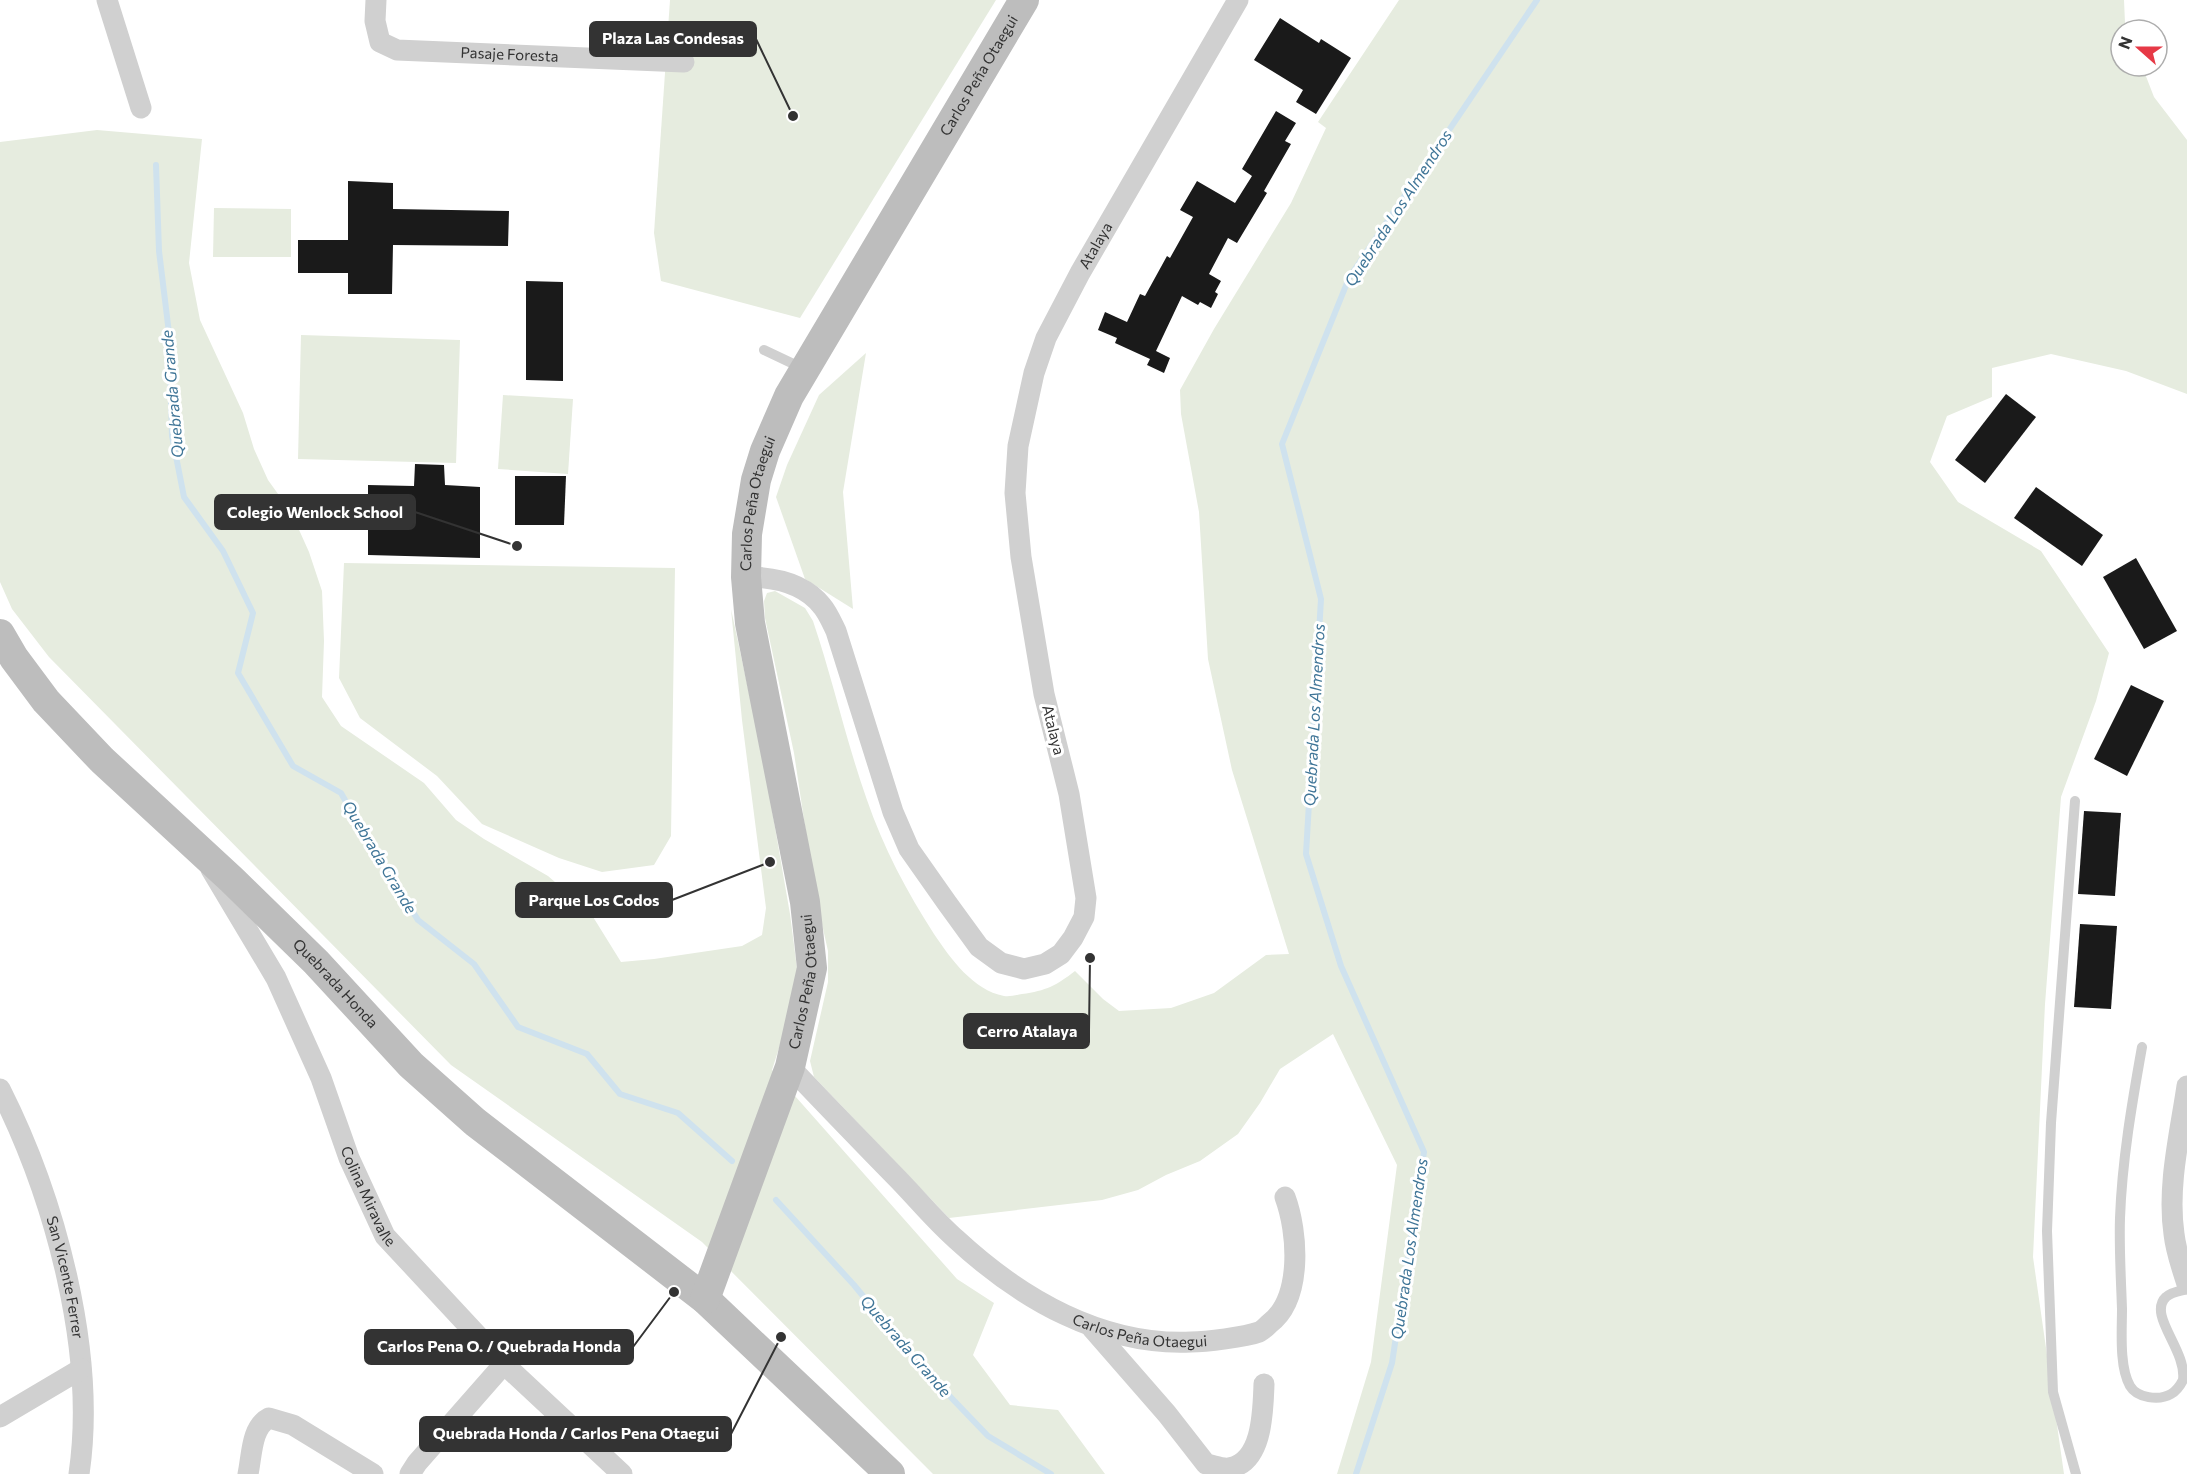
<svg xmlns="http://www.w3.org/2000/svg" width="2187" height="1474" font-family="Commissioner,sans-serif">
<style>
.green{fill:#e6ecdf}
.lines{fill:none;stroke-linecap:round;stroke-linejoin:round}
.stream{stroke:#cfe2ee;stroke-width:6}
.building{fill:#1a1a1a}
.lane{stroke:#d0d0d0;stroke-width:10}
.street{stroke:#d0d0d0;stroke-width:21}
.secondary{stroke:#bdbdbd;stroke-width:30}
.labels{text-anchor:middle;stroke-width:6;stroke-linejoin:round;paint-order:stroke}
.street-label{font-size:15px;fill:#333;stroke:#fff}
.water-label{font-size:16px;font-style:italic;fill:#3f7597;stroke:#fff}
.leader{fill:none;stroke:#333;stroke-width:2}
.callout-dot{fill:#333;stroke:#fff;stroke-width:2}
.callout{fill:#333;stroke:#333;stroke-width:2}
.callout-label{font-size:16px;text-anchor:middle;font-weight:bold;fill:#fff}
</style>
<rect width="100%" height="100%" fill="#fff"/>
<g class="green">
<polygon points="670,0 996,0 800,318 661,281 654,233"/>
<path d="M1399 0H2124L2125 23 2127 30H2121V66H2142L2154 97 2187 140V394L2126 371 2051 354 1992 368V397L1947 416 1930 462 1958 502 2041 551 2109 653 2096 701 2061 797 2045 1004 2033 1257 2064 1474H1337L1371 1362 1397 1165 1333 1034 1280 1069 1260 1103 1238 1134 1200 1161 1166 1175 1138 1190 1102 1200 949 1218 814 1077 810 1061 828 982V951L815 893 794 753 765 618 764 601 767 593 775 591 805 608 813 621C833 680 846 741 867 800 883 847 907 892 934 934 951 959 973 990 1004 996 1009 997 1017 995 1022 994 1046 991 1057 985 1075 971L1103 999 1119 1011 1171 1008 1214 993 1266 955 1289 954 1232 770 1208 659 1199 512 1181 414 1180 390 1214 329 1291 203 1326 128 1318 122Z"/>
<polygon points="97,130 202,139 189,263 200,320 243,413 254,449 268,480 291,512 309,552 322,591 324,641 322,697 341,726 424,783 456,820 484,839 548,876 590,912 621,962 654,959 742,946 762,935 766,908 742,720 731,609 763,758 790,914 798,976 787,1023 772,1070 957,1279 994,1303 973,1355 1010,1405 1058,1410 1105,1474 933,1474 702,1242 451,1065 49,657 12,609 0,582 0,142"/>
<polygon points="214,208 291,209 291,257 213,257"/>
<polygon points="301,335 460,340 456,463 298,459"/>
<polygon points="866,353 843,492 853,609 805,579 776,497 787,465 819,395"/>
<polygon points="503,395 573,399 568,474 498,469"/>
<polygon points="344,563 675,568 671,836 654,865 602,872 559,858 482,824 437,776 360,718 339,678"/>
</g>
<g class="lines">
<g class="stream">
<polyline points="156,165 159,251 169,333 172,436 184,497 223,551 253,613 238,673 293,766 341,793 379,860 418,920 474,964 518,1027 587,1054 620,1094 678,1113 732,1161"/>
<polyline points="776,1200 854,1285 917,1362 988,1436 1051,1474"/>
<polyline points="1356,1474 1392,1363 1424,1152 1341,966 1306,854 1321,599 1282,444 1349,278 1537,0"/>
</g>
</g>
<g class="building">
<polygon points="1280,18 1319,43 1321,39 1351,58 1316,114 1296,102 1303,90 1254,60"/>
<polygon points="1276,111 1296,123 1285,141 1291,144 1264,191 1267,193 1237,243 1228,238 1209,274 1221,281 1215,292 1218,294 1211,308 1200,302 1198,305 1182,296 1156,351 1170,358 1164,373 1147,365 1150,359 1115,343 1117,338 1098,330 1105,312 1127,322 1140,294 1145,296 1167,256 1170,258 1193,217 1180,210 1197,181 1235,203 1252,176 1242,169"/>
<polygon points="348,181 393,183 393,209 509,211 508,246 393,245 392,294 348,294 348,273 298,273 298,240 348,240"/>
<polygon points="526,281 563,282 563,381 526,380"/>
<polygon points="2006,394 2036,417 1985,483 1955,460"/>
<polygon points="415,464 444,465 445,485 480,487 480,558 368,555 368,485 414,486"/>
<polygon points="515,476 566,476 564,525 515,525"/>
<polygon points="2036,487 2103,535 2082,566 2014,518"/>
<polygon points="2136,558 2177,631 2144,649 2103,577"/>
<polygon points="2131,685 2164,701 2127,776 2094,759"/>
<polygon points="2084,811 2121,813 2115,896 2078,894"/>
<polygon points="2080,924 2117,926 2111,1009 2074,1007"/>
</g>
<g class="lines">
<g class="lane">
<polyline points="764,350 802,368"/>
<polyline points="2075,801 2051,1123 2047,1231 2053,1392 2076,1474"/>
<path d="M2142 1047C2132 1103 2122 1161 2120 1218 2119 1248 2121 1279 2122 1309 2122 1330 2119 1367 2130 1386 2137 1398 2159 1401 2171 1394 2176 1391 2180 1386 2183 1380 2187 1350 2147 1315 2166 1297 2171 1292 2180 1291 2187 1289"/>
</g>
<g class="street">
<polyline points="107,0 141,108"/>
<path id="s1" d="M376 0 375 21 380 42 397 50 684 62"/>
<path id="s2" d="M746 577C773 577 804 583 822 606 828 613 832 623 836 631L893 812 909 849 947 903 979 947 1001 963 1024 969 1045 964 1061 954 1073 938 1084 917 1086 898 1069 794 1044 694 1021 557 1015 493 1018 446 1034 373 1046 338 1080 273 1238 0"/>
<path id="s3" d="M211 869 276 978 321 1078 349 1158 385 1236 504 1364 622 1474"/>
<path id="s4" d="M790 1067C824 1103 859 1139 894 1175 915 1196 934 1220 957 1240 1021 1299 1102 1346 1191 1342 1206 1342 1245 1337 1259 1332 1262 1331 1266 1327 1269 1324 1303 1299 1298 1232 1285 1197"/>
<path d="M2187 1086C2180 1134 2167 1186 2174 1234 2176 1252 2182 1268 2187 1284"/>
<path id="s5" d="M0 1089C55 1198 97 1352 79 1474"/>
<path d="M1092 1328 1167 1414 1206 1464C1213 1465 1222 1469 1229 1468 1263 1463 1263 1410 1264 1384"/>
<polyline points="0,1417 81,1369"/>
<path d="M248 1474C252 1456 251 1427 269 1418L293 1425 373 1474"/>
<polyline points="410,1474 417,1463 504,1364"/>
</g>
<g class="secondary">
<path id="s6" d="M0 634 14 658 46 701 102 760 232 880 316 962 411 1065 475 1122 705 1299 890 1474"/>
<path id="s7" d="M705 1299 790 1067 812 968 805 902 750 623 746 577 747 534 756 480 765 451 789 396 1024 0"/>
</g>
</g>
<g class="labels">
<g class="street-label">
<text dy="5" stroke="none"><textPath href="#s1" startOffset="174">Pasaje Foresta</textPath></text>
<text dy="5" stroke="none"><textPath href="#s7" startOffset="1306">Carlos Peña Otaegui</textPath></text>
<text dy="5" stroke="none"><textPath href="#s2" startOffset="1293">Atalaya</textPath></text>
<text dy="5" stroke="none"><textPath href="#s7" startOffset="820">Carlos Peña Otaegui</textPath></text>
<text transform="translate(1053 730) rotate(76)" y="5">Atalaya</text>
<text dy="5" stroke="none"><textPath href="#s7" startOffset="334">Carlos Peña Otaegui</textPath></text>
<text dy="5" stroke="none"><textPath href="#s6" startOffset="486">Quebrada Honda</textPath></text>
<text dy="5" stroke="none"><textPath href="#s3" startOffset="364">Colina Miravalle</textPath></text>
<text dy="5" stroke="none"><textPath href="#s5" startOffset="200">San Vicente Ferrer</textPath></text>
<text dy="5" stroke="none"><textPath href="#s4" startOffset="450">Carlos Peña Otaegui</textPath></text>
</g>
<g class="water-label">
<text transform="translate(1398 208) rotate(-57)" y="6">Quebrada Los Almendros</text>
<text transform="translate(172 394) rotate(-95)" y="6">Quebrada Grande</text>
<text transform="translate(1314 715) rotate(-87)" y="6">Quebrada Los Almendros</text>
<text transform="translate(380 857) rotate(59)" y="6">Quebrada Grande</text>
<text transform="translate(1409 1249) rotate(-82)" y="6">Quebrada Los Almendros</text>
<text transform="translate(906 1346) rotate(49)" y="6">Quebrada Grande</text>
</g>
</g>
<path class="leader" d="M793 116L756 39M517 546L415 512M770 862L672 900M1090 958L1089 1031M674 1292L633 1347M781 1337L731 1434"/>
<g class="callout-dot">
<circle cx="793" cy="116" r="6"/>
<circle cx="517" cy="546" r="6"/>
<circle cx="770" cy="862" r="6"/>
<circle cx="1090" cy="958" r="6"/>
<circle cx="674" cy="1292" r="6"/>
<circle cx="781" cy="1337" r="6"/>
</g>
<g class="callout">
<rect x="590" y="22" width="166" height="34" rx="6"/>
<rect x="215" y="495" width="200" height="34" rx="6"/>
<rect x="516" y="883" width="156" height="34" rx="6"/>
<rect x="964" y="1014" width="125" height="34" rx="6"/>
<rect x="365" y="1330" width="268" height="34" rx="6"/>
<rect x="420" y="1417" width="311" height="34" rx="6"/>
</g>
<g class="callout-label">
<text x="673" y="44">Plaza Las Condesas</text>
<text x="315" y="518">Colegio Wenlock School</text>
<text x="594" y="906">Parque Los Codos</text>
<text x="1027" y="1037">Cerro Atalaya</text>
<text x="499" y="1352">Carlos Pena O. / Quebrada Honda</text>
<text x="576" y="1439">Quebrada Honda / Carlos Pena Otaegui</text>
</g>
<g transform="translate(2139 48) rotate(291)"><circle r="28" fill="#ffffff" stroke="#adadad" stroke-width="1.5"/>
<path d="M0-4.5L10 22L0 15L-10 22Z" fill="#e63946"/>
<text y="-9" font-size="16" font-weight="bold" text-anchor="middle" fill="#333333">N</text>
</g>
</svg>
